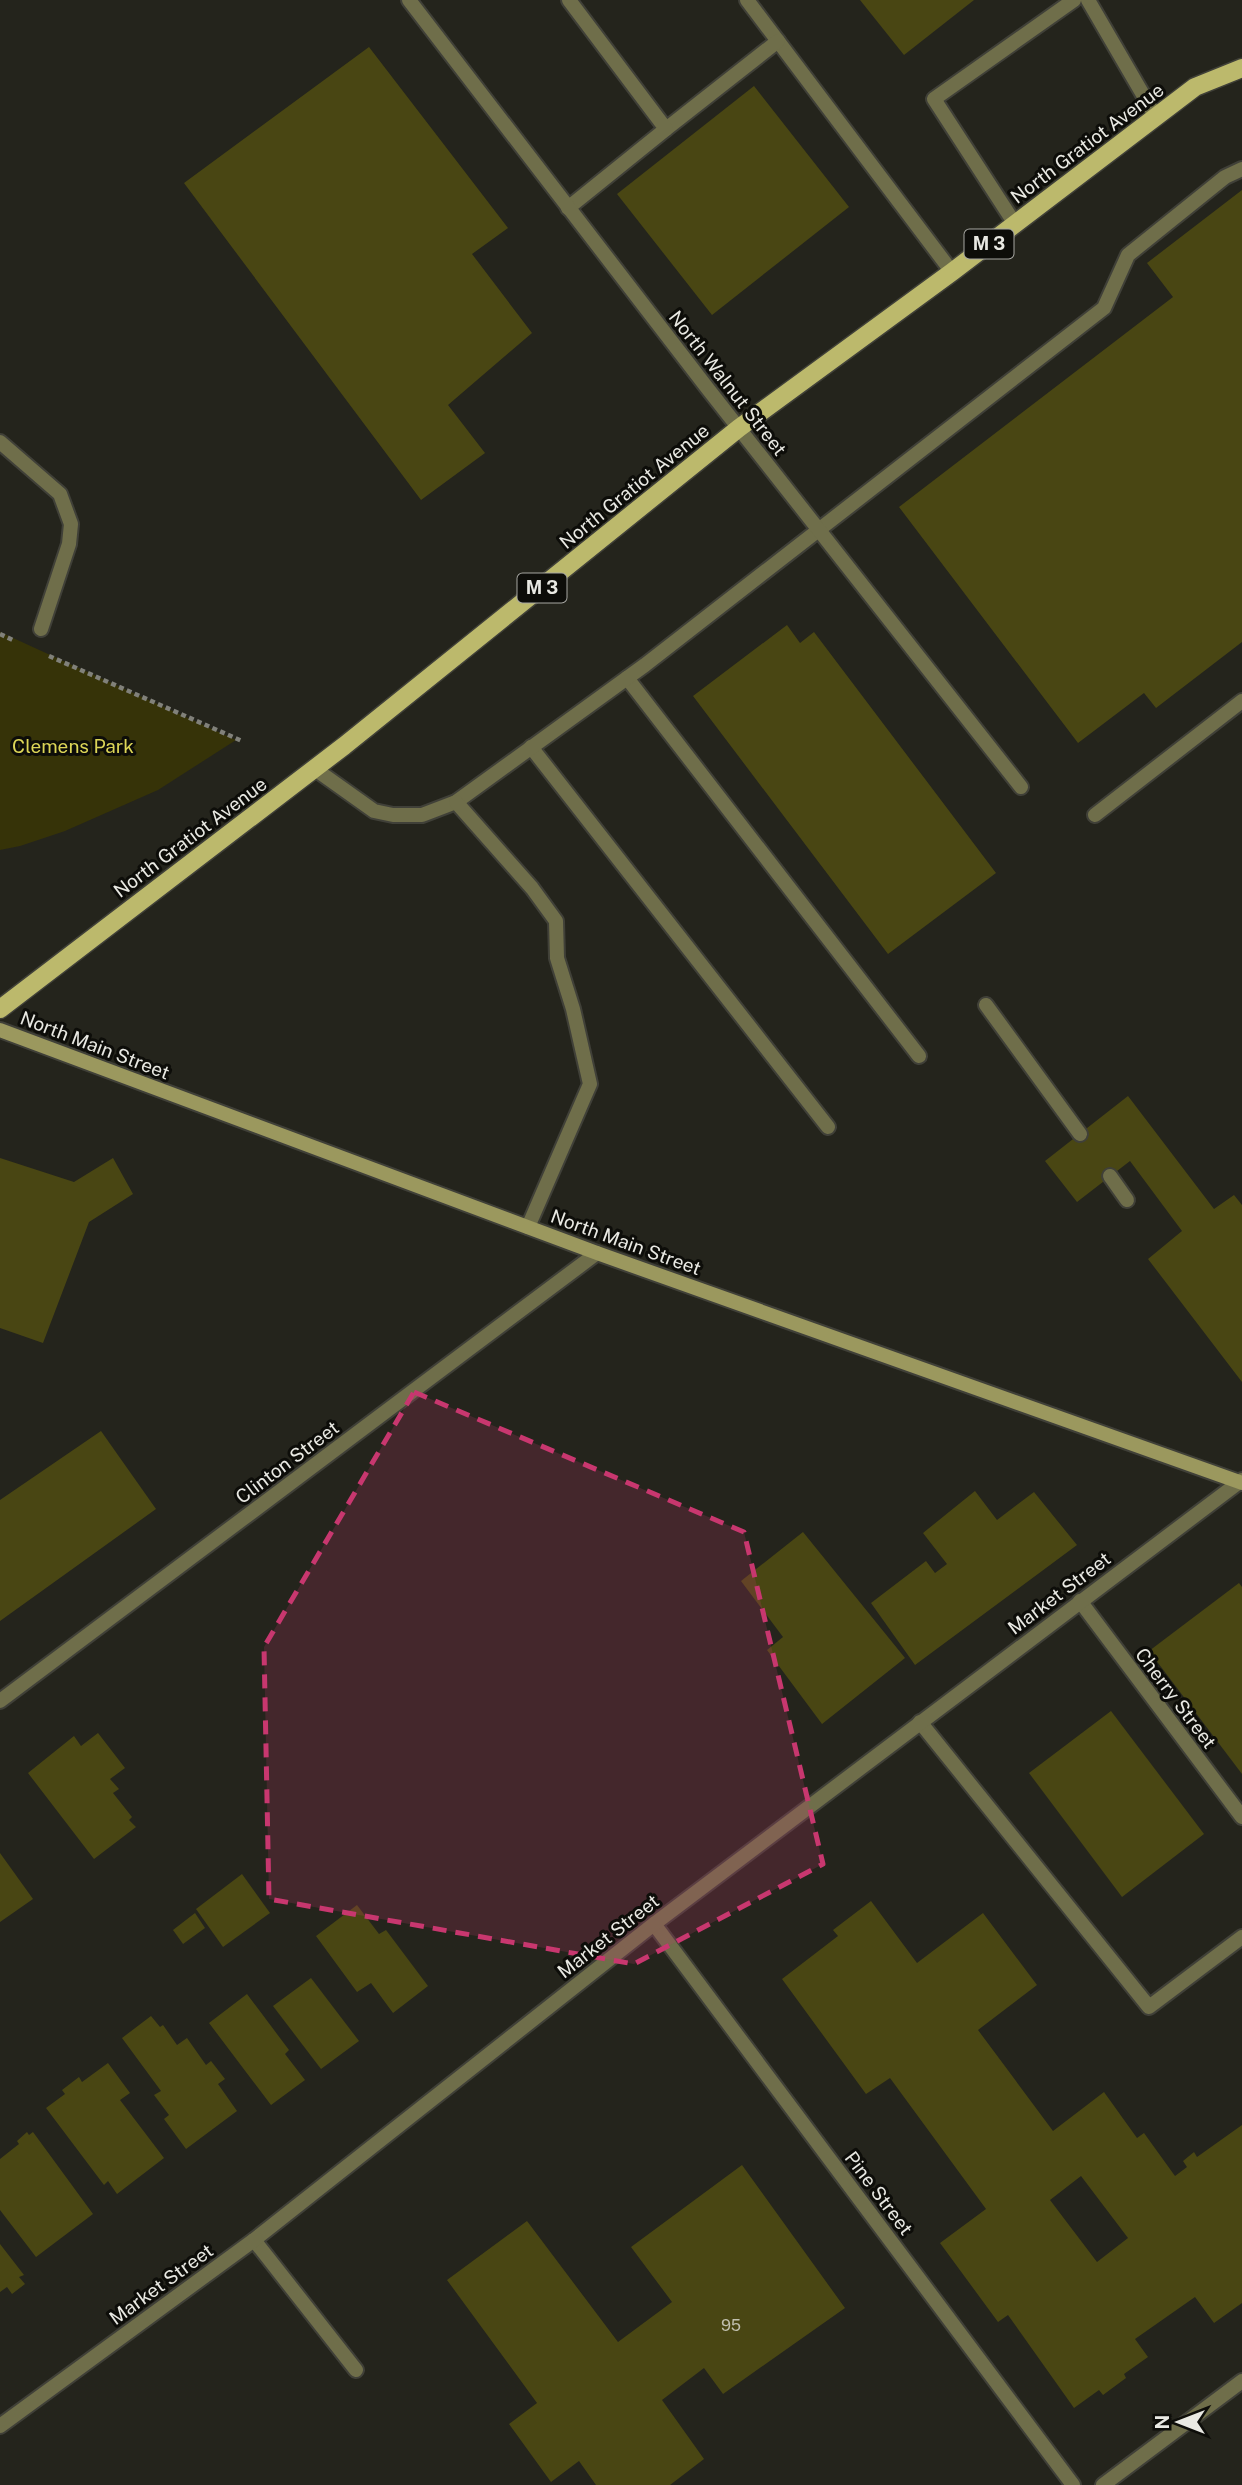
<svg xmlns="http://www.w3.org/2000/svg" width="1242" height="2485" font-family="'Public Sans',sans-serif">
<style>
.green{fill:#363308}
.building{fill:#494613;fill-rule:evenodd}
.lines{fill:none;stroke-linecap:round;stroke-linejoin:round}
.service-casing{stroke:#404038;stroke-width:18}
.minor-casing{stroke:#404038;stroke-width:18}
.secondary-casing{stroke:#404038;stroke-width:18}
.primary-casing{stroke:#404038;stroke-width:21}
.path{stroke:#81817a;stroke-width:4.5;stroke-dasharray:5 3.5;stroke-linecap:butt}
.service{stroke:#6f6e4a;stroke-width:14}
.minor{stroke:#6f6e4a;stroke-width:14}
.secondary{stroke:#9b985e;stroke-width:14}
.primary{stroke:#bcb96c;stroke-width:18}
.marked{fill:#c8376f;fill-opacity:0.2;stroke:#c8376f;stroke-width:5;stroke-dasharray:14 9;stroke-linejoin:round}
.labels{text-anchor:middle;stroke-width:6;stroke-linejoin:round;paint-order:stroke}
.number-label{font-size:16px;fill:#c1c0af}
.shield{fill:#0d0d09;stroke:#a7a7a2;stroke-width:2}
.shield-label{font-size:18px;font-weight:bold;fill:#e9e9e3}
.street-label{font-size:19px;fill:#e9e9e3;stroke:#0d0d09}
.park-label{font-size:19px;fill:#dcd557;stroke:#0d0d09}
</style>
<rect width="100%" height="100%" fill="#24241c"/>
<polygon class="green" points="0,632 236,740 158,790 65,831 20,846 0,850"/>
<g class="building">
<polygon points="860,0 974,0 904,55"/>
<polygon points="369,47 508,228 472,254 532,333 448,405 485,453 421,500 184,183"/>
<polygon points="754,86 849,207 712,315 617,194"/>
<polygon points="1242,190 1242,642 1156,708 1144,693 1078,743 899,507 1173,297 1147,263"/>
<polygon points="787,625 800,643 814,632 996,873 888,954 693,696"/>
<polygon points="1128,1096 1214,1209 1234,1195 1242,1205 1242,1382 1148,1259 1182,1231 1130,1161 1077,1202 1045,1161"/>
<polygon points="0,1158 74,1182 113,1158 133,1194 89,1222 43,1343 0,1328"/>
<polygon points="101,1431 156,1509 0,1621 0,1500"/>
<polygon points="975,1491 997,1520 1034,1492 1077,1545 915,1665 871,1603 926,1561 935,1573 947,1564 923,1533"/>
<polygon points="803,1532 905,1658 822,1724 767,1650 783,1637 741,1581"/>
<polygon points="1239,1583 1242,1587 1242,1774 1149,1651"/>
<polygon points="1111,1711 1204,1834 1122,1897 1029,1773"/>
<polygon points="98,1733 125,1768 110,1779 119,1789 113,1793 132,1817 129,1820 136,1827 94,1859 28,1773 74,1736 81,1746"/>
<polygon points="0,1853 33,1899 0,1922"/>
<polygon points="242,1874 270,1913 223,1947 196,1909"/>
<path d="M871 1901 917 1963 983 1913 1037 1985 978 2030 1053 2131 1104 2092 1137 2138 1144 2133 1175 2176 1187 2167 1183 2161 1194 2152 1197 2157 1242 2125V2303L1214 2323 1195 2297 1135 2339 1148 2357 1124 2374 1126 2378 1103 2395 1099 2390 1074 2408 1008 2315 998 2322 940 2243 986 2209 890 2078 866 2094 782 1979 838 1936 833 1930ZM1081 2176 1128 2238 1097 2262 1050 2200Z"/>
<polygon points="357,1905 379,1934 386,1930 428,1986 393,2013 371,1983 357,1992 316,1936"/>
<polygon points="195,1913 205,1928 183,1944 173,1930"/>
<polygon points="311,1978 359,2041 321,2069 273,2006"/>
<polygon points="247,1994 289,2050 285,2054 305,2080 271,2105 209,2023"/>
<polygon points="151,2016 160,2027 163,2025 177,2045 187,2038 206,2065 211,2061 225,2079 218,2084 237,2111 186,2149 164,2119 169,2115 154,2095 161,2091 122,2038"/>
<polygon points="108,2063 130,2093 120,2100 164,2158 117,2194 108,2181 104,2185 46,2108 65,2094 62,2090 79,2077 82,2082"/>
<polygon points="27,2132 29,2135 33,2132 93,2214 36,2257 0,2210 0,2159 19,2144 17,2141"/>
<polygon points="742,2165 845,2308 723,2394 704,2368 662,2400 704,2459 670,2485 596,2485 579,2461 551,2482 509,2424 537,2403 447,2280 527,2221 618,2342 672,2302 631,2247"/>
<polygon points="0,2244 24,2275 19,2277 25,2284 12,2294 7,2287 0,2292"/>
</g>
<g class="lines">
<g class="service-casing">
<g id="service">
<polyline points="747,0 952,272"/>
<polyline points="1088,0 1156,117"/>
<polyline points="666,129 778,41"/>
<polyline points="568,208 666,129 569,0"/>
<polyline points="1015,224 934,99 1074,0"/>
<polyline points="627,678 919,1056"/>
<polyline points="531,747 828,1127"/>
<polyline points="315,769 374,811 393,815 422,815 456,802 645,665 1104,308 1128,255 1225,177 1242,169"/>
<polyline points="456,802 532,888 556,921 557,958 573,1009 590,1084 528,1227"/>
<polyline points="1095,815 1242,701"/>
<polyline points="986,1005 1080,1134"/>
<polyline points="1110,1176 1127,1200"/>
<polyline points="920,1722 1149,2007 1242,1937"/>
<polyline points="254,2240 356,2370"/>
</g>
</g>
<g class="minor-casing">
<g id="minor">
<polyline points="409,0 708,389 1021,787"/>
<polyline points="0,442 60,494 71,524 69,544 41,629"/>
<polyline points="1080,1601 1242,1817"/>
<polyline points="0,1701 597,1253"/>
<polyline points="654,1924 1073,2485"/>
<polyline points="0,2426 254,2240 654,1924 1242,1480"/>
<polyline points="1103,2485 1242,2381"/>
</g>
</g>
<g class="secondary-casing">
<polyline id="secondary" points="0,1030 597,1253 1242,1483"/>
</g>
<g class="primary-casing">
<polyline id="primary" points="0,1009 344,746 739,428 952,272 1195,87 1242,68"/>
</g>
<g class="path">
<polyline points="0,634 15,641"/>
<polyline points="49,656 242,741"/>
</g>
<use href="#service" class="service"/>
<use href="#minor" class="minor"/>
<use href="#secondary" class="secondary"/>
<use href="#primary" class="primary"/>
</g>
<path class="marked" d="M414 1392 744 1532 823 1864 634 1964 269 1899 264 1647Z"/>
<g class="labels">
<g class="number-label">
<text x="731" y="2331">95</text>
</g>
<g class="shield">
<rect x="964.5" y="229.5" width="49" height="29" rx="5"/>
<rect x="517.5" y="573.5" width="49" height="29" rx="5"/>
</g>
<g class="shield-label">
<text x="989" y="250">M 3</text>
<text x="542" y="594">M 3</text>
</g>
<g class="street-label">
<text transform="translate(1087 143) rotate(-37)" y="7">North Gratiot Avenue</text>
<text transform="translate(728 383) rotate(52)" y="7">North Walnut Street</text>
<text transform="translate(634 486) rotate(-39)" y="7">North Gratiot Avenue</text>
<text transform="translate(190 837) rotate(-37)" y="7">North Gratiot Avenue</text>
<text transform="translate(95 1045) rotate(21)" y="7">North Main Street</text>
<text transform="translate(626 1242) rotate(20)" y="7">North Main Street</text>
<text transform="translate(287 1462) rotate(-37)" y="7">Clinton Street</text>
<text transform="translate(1059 1593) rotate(-37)" y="7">Market Street</text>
<text transform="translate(1176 1698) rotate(53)" y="7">Cherry Street</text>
<text transform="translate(608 1936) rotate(-38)" y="7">Market Street</text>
<text transform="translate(879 2193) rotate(53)" y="7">Pine Street</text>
<text transform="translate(161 2284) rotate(-36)" y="7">Market Street</text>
</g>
<g class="park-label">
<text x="73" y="753">Clemens Park</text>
</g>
</g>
<g transform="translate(1179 2422) rotate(270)" stroke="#0d0d09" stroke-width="5" paint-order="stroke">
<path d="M0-5L12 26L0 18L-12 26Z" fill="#e9e9e3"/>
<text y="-10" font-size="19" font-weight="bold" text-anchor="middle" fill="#e9e9e3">N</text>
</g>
</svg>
